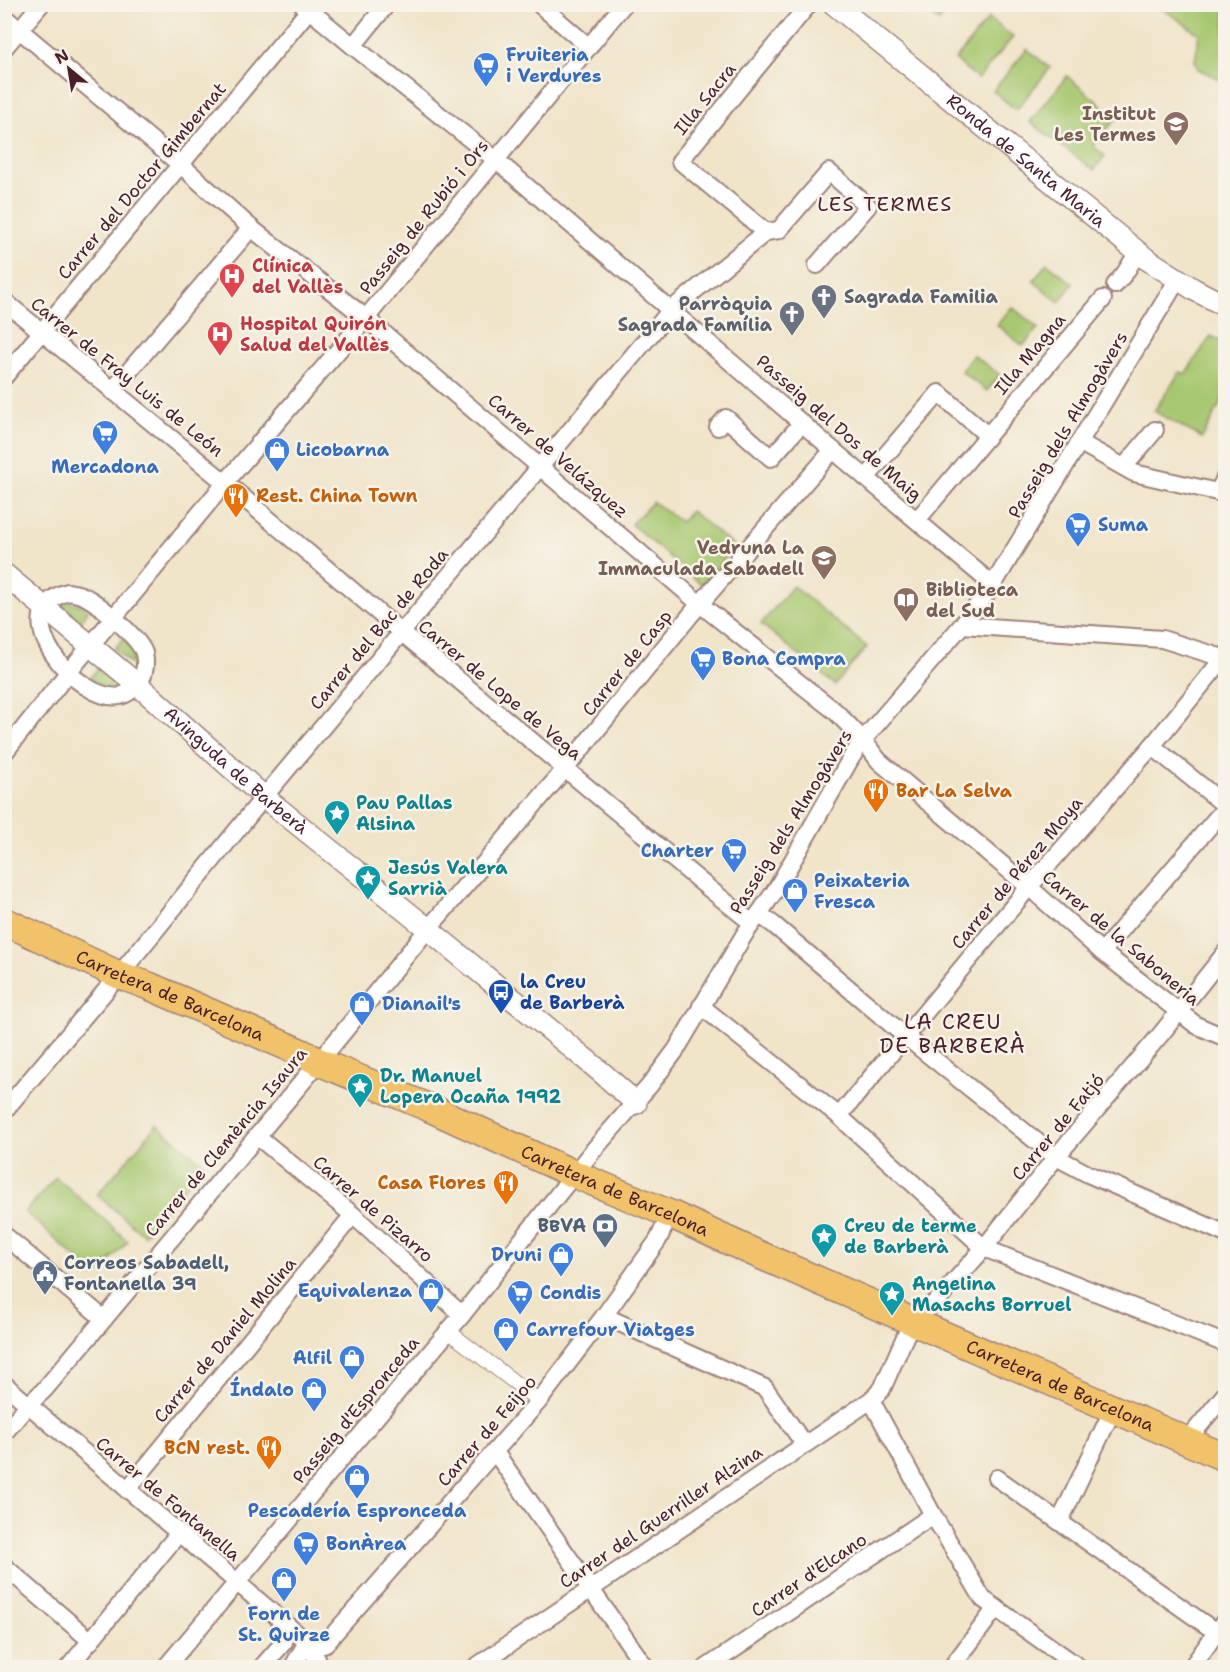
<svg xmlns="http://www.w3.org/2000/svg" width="1230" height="1672" font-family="'Shantell Sans',sans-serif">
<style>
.green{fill:#a7c76f;stroke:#78734d;stroke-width:1.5}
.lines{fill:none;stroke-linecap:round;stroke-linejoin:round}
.pedestrian-casing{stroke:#9d827a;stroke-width:16}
.minor-casing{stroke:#9d827a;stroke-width:20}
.tertiary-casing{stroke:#9d827a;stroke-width:24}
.primary-casing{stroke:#9d827a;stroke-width:30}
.pedestrian{stroke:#fff;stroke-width:14}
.minor{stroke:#fff;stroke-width:16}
.tertiary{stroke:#fff;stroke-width:21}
.primary{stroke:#f2c26a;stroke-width:27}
.labels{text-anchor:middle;stroke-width:5;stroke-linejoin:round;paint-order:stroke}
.shop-label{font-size:18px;font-weight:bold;fill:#366cbe;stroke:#f7f3e8;text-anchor:start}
.street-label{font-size:18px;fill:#4a1f2b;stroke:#f7f3e8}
.education-label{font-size:18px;font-weight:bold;fill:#785e54;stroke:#f7f3e8;text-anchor:end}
.health-label{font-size:18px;font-weight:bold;fill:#be3a42;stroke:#f7f3e8;text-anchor:start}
.worship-label{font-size:18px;font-weight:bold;fill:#5b616d;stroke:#f7f3e8;text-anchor:start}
.food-label{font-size:18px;font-weight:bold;fill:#c56008;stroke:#f7f3e8;text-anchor:start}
.culture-label{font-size:18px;font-weight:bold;fill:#0d838f;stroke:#f7f3e8;text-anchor:start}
.transit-label{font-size:18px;font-weight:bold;fill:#164399;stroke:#f7f3e8;text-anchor:start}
.service-label{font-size:18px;font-weight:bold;fill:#4e5e75;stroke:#f7f3e8;text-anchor:end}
.neighbourhood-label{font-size:20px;letter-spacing:1.5px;fill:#4a1f2b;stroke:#f7f3e8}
.quarter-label{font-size:21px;letter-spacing:1.5px;fill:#4a1f2b;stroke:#f7f3e8}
</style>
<rect width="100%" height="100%" fill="#f7f3e8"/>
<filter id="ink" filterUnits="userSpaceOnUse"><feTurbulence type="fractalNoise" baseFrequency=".0167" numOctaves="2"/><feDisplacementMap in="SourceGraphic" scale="12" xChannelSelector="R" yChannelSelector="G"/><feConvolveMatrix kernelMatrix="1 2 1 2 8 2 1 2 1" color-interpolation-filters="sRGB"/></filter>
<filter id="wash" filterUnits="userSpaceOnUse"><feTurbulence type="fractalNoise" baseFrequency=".008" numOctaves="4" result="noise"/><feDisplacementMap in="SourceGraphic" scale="24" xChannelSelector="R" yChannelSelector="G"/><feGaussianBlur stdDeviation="1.35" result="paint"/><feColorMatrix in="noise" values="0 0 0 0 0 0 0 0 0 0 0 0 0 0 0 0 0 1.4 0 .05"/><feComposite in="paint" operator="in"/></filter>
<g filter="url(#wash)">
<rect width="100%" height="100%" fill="#f0e4c9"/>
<g class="green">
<polygon points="917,5 949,5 946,12 939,21"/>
<polygon points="1157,5 1225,5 1225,82 1198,69 1195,61 1199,34"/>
<polygon points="989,18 1013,37 978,79 955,60"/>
<polygon points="1027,49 1050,68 1016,110 993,91"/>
<polygon points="1067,76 1113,115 1123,110 1093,146 1105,156 1094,170 1030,122"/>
<polygon points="1047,263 1073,284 1059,302 1033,281"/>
<polygon points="1012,307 1038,328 1023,346 997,325"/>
<polygon points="1211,336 1225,343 1225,395 1202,438 1154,411 1180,372 1185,374"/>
<polygon points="973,355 1000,375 987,391 961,371"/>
<polygon points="653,502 681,522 691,511 735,547 702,585 631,524"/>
<polygon points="793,586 867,647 835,685 761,624"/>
<polygon points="65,601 81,605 88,611 80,622 57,602"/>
<path d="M123 639C133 647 137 656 137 669L114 649Z"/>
<path d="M98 668 121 687C109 690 99 686 90 678Z"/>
<polygon points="157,1125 204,1164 144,1235 97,1195"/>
<polygon points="56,1177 128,1241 96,1276 25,1212"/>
</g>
</g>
<g filter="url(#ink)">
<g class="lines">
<g class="pedestrian-casing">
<polyline id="pedestrian" points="448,1331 539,1401"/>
</g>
<g class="minor-casing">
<g id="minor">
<polyline points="302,4 353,46 496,160 833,450 993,585"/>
<polyline points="539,4 589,47"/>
<polyline points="4,17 181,165 251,228 366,318 700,604 836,712 863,740 879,761 1029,887 1102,952 1196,1025 1226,1038"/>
<polyline points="353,46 387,4"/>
<polyline points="4,48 41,4"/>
<polyline points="766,232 680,161 809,4"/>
<polyline points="1115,285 1125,273 1138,252"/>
<polyline points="4,301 245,499 401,632 701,882 752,923"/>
<polyline points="4,377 309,10"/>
<polyline points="112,391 251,228"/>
<polyline points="718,427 726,418 771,458 802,423"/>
<polyline points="1079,442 1134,473 1226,494"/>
<polyline points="1124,467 1155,430"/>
<polyline points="866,478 939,393 987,435"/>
<polyline points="1218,492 1226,476"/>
<polyline points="917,520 1103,299"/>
<path d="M68 592C72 593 77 593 81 595 96 600 139 638 144 653 146 662 145 672 141 680 137 687 128 694 120 696 79 704 0 611 68 592Z"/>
<polyline points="962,625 1162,639 1226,659"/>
<polyline points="1152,746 1226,806"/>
<polyline points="4,753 67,674 225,483 366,318 624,4"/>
<polyline points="759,914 774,925 905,1036 1056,1157 1088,1174 1226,1234"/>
<polyline points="1102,952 1226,807"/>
<polyline points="701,1006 839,1116 984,1248 1226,1344"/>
<polyline points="4,1111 119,975 264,797 671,310 766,232 779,230 829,172 868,206 817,265"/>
<polyline points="839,1116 1029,887 1152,746 1226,655"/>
<polyline points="257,1136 353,1215 462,1315"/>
<polyline points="4,1235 104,1319"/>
<polyline points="604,1316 765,1388 804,1444"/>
<polyline points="4,1384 307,1642 317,1659 312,1668"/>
<polyline points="871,1400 933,1515 983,1599 1080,1668"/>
<polyline points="4,1433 28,1405 44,1390 104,1319 304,1080 428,929 565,769 693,612 833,450"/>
<polyline points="1186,1442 1226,1393"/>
<polyline points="495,1452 646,1668"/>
<polyline points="997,1478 1226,1639"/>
<polyline points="127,1490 353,1215"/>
<polyline points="1060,1521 1113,1409"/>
<polyline points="4,1566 91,1641"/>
<polyline points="307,1642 324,1645 539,1401 604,1316 658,1240 670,1214"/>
<polyline points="68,1668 179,1533"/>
<polyline points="165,1668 462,1315 591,1153 650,1085 676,1050 744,935 777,888 851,758 863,740 962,625 993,585 1178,279"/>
<polyline points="261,1668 284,1642 284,1635 279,1618"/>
<polyline points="292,1668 307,1642"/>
<polyline points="474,1668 871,1400 882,1389 912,1321 937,1301 984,1248 1056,1157 1161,1034 1226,952"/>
<polyline points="706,1668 933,1515"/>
<polyline points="951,1668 996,1608"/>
<polyline points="1191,1668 1226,1619"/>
</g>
</g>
<g class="tertiary-casing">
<g id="tertiary">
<path id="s1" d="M834 4 1145 258 1195 290 1226 306"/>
<path id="s2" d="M4 574 138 685 264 797 428 929 601 1072 636 1103"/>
</g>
</g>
<g class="primary-casing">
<g id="primary">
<path id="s3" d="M4 921 119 975 149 986 302 1053 319 1062 430 1108 574 1174 670 1214 753 1252 1226 1458"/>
</g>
</g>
<use href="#pedestrian" class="pedestrian"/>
<use href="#minor" class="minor"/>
<use href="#tertiary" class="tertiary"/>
<use href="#primary" class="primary"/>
</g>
</g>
<defs>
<g id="supermarket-pin" transform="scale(1.35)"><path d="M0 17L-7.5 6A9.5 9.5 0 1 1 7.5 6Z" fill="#3f7fe0" stroke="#f7f3e8"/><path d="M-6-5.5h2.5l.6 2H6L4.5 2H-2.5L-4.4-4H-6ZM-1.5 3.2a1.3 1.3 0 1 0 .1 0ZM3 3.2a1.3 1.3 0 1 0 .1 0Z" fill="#fff"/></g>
<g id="school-pin" transform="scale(1.35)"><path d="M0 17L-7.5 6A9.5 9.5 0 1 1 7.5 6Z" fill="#8d6e63" stroke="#f7f3e8"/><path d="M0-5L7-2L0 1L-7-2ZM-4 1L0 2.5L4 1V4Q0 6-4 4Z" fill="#fff"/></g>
<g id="hospital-pin" transform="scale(1.35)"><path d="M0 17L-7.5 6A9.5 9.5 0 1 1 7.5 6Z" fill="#e0444e" stroke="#f7f3e8"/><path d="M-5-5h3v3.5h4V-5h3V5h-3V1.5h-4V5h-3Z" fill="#fff"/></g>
<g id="church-pin" transform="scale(1.35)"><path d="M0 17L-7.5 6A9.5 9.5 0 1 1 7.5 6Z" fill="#6b7280" stroke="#f7f3e8"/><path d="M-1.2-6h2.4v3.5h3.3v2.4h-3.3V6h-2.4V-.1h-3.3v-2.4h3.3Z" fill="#fff"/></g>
<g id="shop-pin" transform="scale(1.35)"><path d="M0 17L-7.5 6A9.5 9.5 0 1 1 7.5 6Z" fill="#3f7fe0" stroke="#f7f3e8"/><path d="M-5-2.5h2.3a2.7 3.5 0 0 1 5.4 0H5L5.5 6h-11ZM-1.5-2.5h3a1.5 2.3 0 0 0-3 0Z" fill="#fff"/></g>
<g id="restaurant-pin" transform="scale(1.35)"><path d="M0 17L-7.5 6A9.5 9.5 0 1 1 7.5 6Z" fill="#e8710a" stroke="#f7f3e8"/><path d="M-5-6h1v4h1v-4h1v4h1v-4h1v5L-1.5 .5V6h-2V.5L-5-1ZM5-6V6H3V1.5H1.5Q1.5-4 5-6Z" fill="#fff"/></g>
<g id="library-pin" transform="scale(1.35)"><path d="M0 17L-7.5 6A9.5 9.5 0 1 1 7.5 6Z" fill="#8d6e63" stroke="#f7f3e8"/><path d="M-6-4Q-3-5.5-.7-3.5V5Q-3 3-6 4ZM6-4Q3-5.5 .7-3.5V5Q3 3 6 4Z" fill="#fff"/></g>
<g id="sight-pin" transform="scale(1.35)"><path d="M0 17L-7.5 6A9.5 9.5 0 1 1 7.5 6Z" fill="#0f9aa8" stroke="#f7f3e8"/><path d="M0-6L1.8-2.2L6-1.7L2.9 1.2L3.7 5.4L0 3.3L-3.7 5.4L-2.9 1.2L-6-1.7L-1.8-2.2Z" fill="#fff"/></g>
<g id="bus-pin" transform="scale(1.35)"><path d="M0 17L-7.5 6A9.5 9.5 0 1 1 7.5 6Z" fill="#1a4fb4" stroke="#f7f3e8"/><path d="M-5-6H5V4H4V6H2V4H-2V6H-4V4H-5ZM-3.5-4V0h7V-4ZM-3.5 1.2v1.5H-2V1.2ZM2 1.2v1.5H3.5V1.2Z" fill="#fff"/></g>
<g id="bank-pin" transform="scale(1.35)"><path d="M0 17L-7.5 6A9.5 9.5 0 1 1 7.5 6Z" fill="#5c6f8a" stroke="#f7f3e8"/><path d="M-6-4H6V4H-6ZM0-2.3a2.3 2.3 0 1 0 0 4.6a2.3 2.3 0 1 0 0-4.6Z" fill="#fff"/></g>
<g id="civic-pin" transform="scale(1.35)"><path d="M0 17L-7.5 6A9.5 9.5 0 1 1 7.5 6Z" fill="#5c6f8a" stroke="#f7f3e8"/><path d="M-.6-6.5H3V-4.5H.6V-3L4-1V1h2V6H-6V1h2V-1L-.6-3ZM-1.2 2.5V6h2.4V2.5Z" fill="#fff"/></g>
</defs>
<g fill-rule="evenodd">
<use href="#supermarket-pin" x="486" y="65"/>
<use href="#school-pin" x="1176" y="124"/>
<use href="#hospital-pin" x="232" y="276"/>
<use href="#church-pin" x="824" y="297"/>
<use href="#church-pin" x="792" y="314"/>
<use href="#hospital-pin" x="220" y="334"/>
<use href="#supermarket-pin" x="105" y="433"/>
<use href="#shop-pin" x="277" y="450"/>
<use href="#restaurant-pin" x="236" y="496"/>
<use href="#supermarket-pin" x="1078" y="525"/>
<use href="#school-pin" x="824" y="558"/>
<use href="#library-pin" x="906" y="600"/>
<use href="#supermarket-pin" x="703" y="659"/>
<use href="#restaurant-pin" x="876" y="791"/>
<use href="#sight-pin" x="337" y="813"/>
<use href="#supermarket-pin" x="734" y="851"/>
<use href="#sight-pin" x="368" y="878"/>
<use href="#shop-pin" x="795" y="891"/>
<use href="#bus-pin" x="501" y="992"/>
<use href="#shop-pin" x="362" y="1004"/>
<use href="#sight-pin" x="360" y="1086"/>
<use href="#restaurant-pin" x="506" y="1183"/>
<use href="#bank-pin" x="605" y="1226"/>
<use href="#sight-pin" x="824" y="1236"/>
<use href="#shop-pin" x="561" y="1255"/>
<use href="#civic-pin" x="45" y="1273"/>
<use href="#shop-pin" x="431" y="1291"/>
<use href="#supermarket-pin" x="520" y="1293"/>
<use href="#sight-pin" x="892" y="1294"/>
<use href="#shop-pin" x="506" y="1330"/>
<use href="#shop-pin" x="352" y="1358"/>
<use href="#shop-pin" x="314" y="1390"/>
<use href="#restaurant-pin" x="269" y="1448"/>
<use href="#shop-pin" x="357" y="1477"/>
<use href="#supermarket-pin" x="306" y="1544"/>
<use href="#shop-pin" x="284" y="1580"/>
</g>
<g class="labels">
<g class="shop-label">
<text x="506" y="61">Fruiteria<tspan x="506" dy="21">i Verdures</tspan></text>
<text x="296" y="456">Licobarna</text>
<text x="105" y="473" text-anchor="middle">Mercadona</text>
<text x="1098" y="531">Suma</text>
<text x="722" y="665">Bona Compra</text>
<text x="714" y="857" text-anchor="end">Charter</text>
<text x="814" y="887">Peixateria<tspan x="814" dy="21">Fresca</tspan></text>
<text x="382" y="1010">Dianail's</text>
<text x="542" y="1261" text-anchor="end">Druni</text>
<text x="412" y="1297" text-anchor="end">Equivalenza</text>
<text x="540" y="1299">Condis</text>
<text x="526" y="1336">Carrefour Viatges</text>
<text x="332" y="1364" text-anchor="end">Alfil</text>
<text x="294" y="1396" text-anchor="end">Índalo</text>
<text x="357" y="1517" text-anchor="middle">Pescadería Espronceda</text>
<text x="326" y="1550">BonÀrea</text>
<text x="284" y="1620" text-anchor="middle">Forn de<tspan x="284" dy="21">St. Quirze</tspan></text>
</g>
<g class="street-label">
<text transform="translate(705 99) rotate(-51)" y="6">Illa Sacra</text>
<text dy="6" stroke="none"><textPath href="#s1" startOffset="248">Ronda de Santa Maria</textPath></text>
<text transform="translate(142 181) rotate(-50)" y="6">Carrer del Doctor Gimbernat</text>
<text transform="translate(424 217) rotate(-51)" y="6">Passeig de Rubió i Ors</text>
<text transform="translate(1030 354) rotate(-50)" y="6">Illa Magna</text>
<text transform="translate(127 377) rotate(39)" y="6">Carrer de Fray Luis de León</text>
<text transform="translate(1068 425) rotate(-59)" y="6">Passeig dels Almogàvers</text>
<text transform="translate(839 428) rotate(41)" y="6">Passeig del Dos de Maig</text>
<text transform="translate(558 456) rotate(41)" y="6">Carrer de Velázquez</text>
<text transform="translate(379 629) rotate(-50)" y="6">Carrer del Bac de Roda</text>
<text transform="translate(627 663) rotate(-51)" y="6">Carrer de Casp</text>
<text transform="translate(500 690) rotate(40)" y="6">Carrer de Lope de Vega</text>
<text dy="6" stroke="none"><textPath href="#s2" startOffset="304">Avinguda de Barberà</textPath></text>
<text transform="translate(791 822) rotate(-58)" y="6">Passeig dels Almogàvers</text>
<text transform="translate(1017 873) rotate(-50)" y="6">Carrer de Pérez Moya</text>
<text transform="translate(1121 938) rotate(40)" y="6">Carrer de la Saboneria</text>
<text dy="6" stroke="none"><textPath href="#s3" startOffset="182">Carretera de Barcelona</textPath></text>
<text transform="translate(1058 1127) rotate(-50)" y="6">Carrer de Fatjó</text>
<text transform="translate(226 1142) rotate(-50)" y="6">Carrer de Clemència Isaura</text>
<text dy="6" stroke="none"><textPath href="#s3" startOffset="668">Carretera de Barcelona</textPath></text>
<text transform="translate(373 1209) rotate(41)" y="6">Carrer de Pizarro</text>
<text transform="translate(225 1340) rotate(-50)" y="6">Carrer de Daniel Molina</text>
<text dy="6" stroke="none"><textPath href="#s3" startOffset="1154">Carretera de Barcelona</textPath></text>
<text transform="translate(356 1410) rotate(-50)" y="6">Passeig d'Espronceda</text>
<text transform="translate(487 1431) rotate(-49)" y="6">Carrer de Feijoo</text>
<text transform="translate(168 1499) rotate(40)" y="6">Carrer de Fontanella</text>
<text transform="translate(661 1517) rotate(-34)" y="6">Carrer del Guerriller Alzina</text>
<text transform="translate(809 1575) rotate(-34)" y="6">Carrer d'Elcano</text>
</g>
<g class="education-label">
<text x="1156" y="120">Institut<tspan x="1156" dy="21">Les Termes</tspan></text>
<text x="804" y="554">Vedruna La<tspan x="804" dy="21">Immaculada Sabadell</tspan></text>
<text x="926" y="596" text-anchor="start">Biblioteca<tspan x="926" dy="21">del Sud</tspan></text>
</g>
<g class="health-label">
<text x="252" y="272">Clínica<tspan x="252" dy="21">del Vallès</tspan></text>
<text x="240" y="330">Hospital Quirón<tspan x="240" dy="21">Salud del Vallès</tspan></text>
</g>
<g class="worship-label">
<text x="844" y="303">Sagrada Familia</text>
<text x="772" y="310" text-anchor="end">Parròquia<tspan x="772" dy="21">Sagrada Família</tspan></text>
</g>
<g class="food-label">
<text x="256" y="502">Rest. China Town</text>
<text x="896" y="797">Bar La Selva</text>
<text x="486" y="1189" text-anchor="end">Casa Flores</text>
<text x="250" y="1454" text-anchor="end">BCN rest.</text>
</g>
<g class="culture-label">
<text x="356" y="809">Pau Pallas<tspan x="356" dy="21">Alsina</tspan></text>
<text x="388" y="874">Jesús Valera<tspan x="388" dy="21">Sarrià</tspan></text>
<text x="380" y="1082">Dr. Manuel<tspan x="380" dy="21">Lopera Ocaña 1992</tspan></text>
<text x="844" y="1232">Creu de terme<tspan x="844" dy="21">de Barberà</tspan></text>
<text x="912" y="1290">Angelina<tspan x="912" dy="21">Masachs Borruel</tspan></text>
</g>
<g class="transit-label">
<text x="520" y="988">la Creu<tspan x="520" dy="21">de Barberà</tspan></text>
</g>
<g class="service-label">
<text x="586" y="1232">BBVA</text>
<text x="64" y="1269" text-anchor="start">Correos Sabadell,<tspan x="64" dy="21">Fontanella 39</tspan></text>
</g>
<g class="neighbourhood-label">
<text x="885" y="211">LES TERMES</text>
</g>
<g class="quarter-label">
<text x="953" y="1029">LA CREU<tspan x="953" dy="24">DE BARBERÀ</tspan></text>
</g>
</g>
<rect width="1230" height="1672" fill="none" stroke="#f7f3e8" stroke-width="24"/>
<g transform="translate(69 69) rotate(330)" stroke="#f7f3e8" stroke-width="4.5" paint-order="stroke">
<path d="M0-4.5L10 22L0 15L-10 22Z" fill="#4a1f2b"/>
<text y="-9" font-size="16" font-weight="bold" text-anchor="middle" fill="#4a1f2b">N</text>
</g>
</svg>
